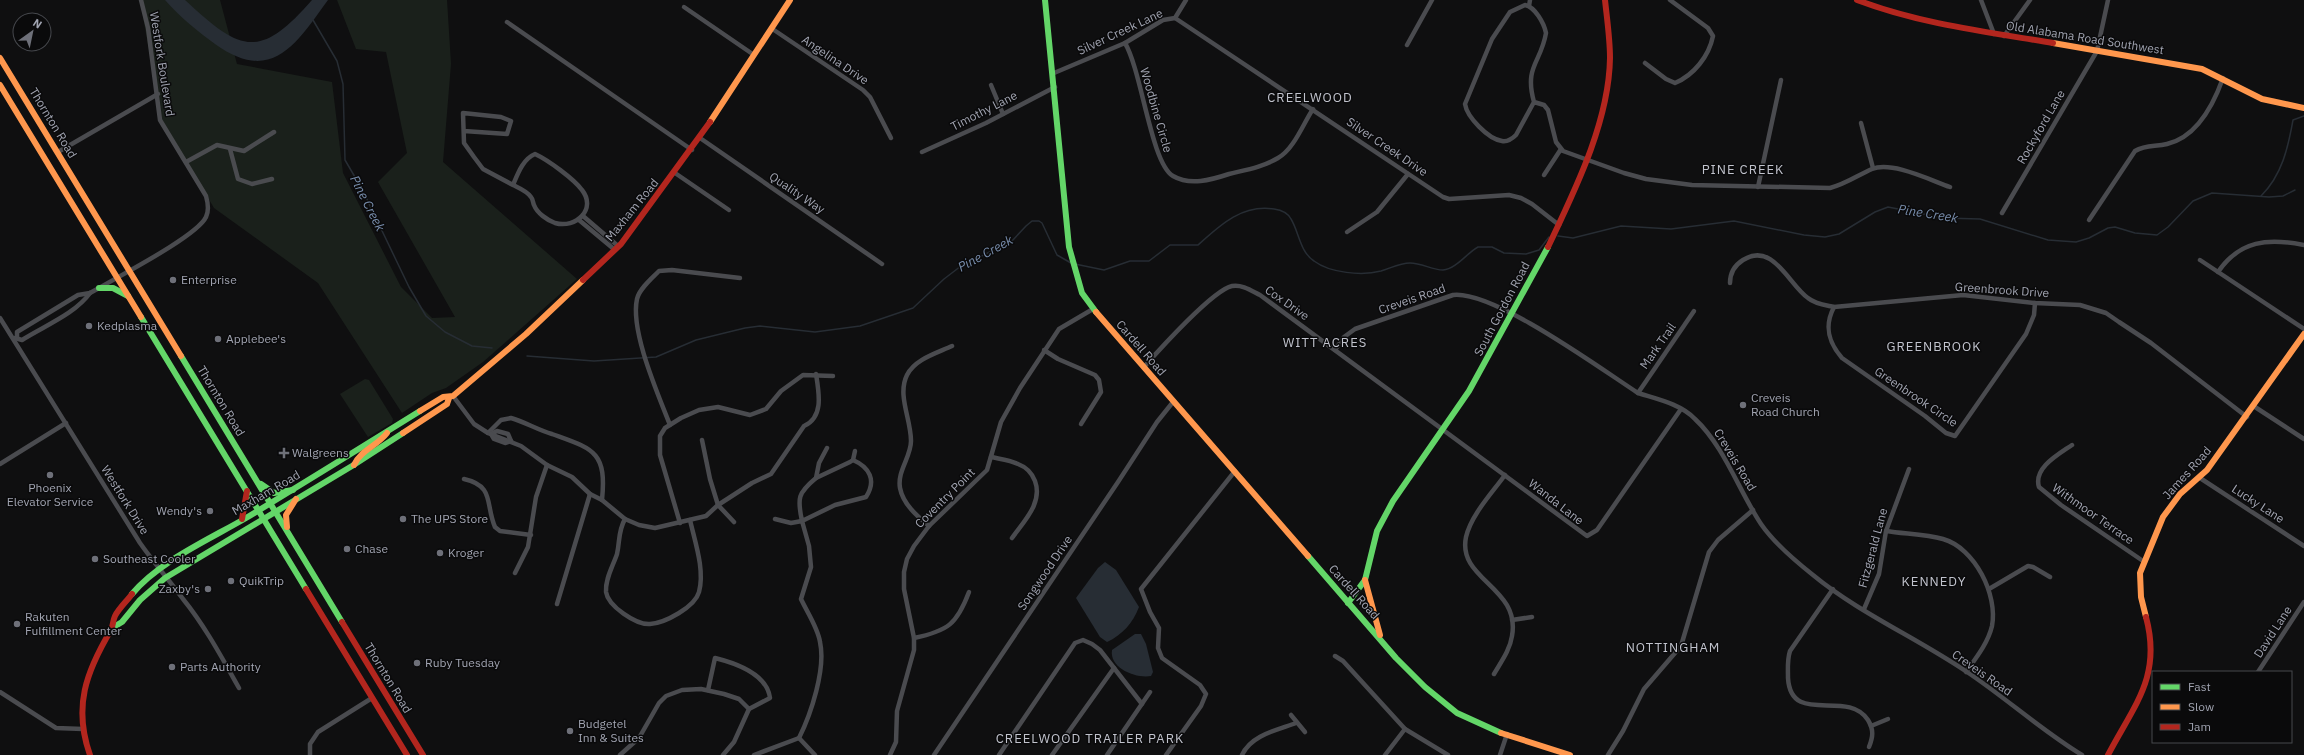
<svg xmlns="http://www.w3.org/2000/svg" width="2304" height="755" font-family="'IBM Plex Sans',sans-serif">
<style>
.green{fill:#1a201b}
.water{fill:#272d34}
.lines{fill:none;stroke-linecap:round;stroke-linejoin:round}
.stream{stroke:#272d34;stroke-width:1.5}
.street{stroke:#4a4b4f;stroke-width:4.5}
.fast{stroke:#63d668;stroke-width:6}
.slow{stroke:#ff974d;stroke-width:6}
.jam{stroke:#b3261e;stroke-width:6}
.poi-dot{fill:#6e7079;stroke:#0a0a0b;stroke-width:1.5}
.labels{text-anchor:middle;stroke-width:3;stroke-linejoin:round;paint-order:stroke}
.street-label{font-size:12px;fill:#a1a4b1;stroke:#0a0a0b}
.poi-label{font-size:12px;fill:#a1a4b1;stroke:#0a0a0b;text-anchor:start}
.neighbourhood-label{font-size:13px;letter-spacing:1px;fill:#c1c3cd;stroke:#0a0a0b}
.water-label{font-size:13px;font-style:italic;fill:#788dac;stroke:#0a0a0b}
</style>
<rect width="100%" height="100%" fill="#0f0f10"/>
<g class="green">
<polygon points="140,0 220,0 237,64 332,82 343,173 401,287 432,318 455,317 378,182 407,153 386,52 356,49 337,0 447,0 451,64 443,162 577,279 483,362 446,388 432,393 402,413 318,283 214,208 161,118"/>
<polygon points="365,379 369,380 393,419 392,423 368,437 340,394"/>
</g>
<g class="water">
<path d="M165 0H185C240 51 259 61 312 0H328C296 44 272 85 215 44 197 31 180 17 165 0Z"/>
<path d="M1105 562 1116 570 1139 607C1133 623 1122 635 1107 642L1100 637 1076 598 1098 568Z"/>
<path d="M1135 634H1141L1146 644 1153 672 1151 676C1136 679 1109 668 1112 650Z"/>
</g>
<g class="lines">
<g class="stream">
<polyline points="313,20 337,61 343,84 345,160 362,189 409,287 426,316 445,332 472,346 492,348"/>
<path d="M2261 196C2282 175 2288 148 2293 120L2304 116"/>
<polyline points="1558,236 1573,238 1621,226 1671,229 1734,221 1804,235 1825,237 1839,234 1875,212 1888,207 1944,218 1980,219 2048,240 2076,242 2089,238 2108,228 2115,227 2135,233 2157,235 2168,227 2193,201 2212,193 2269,197 2283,196 2295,190"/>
<path d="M1075 264 1104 270 1130 261H1149L1170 245H1198C1220 225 1242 204 1274 209 1281 210 1288 213 1291 219 1299 232 1300 252 1314 261 1330 273 1362 276 1381 271 1391 268 1400 263 1410 263 1422 263 1432 270 1443 270 1456 269 1467 253 1478 247H1492L1504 253 1526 254 1539 250 1549 237"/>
<polyline points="527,356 594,361 656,357 696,340 745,328 760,326 815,332 860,326 913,308 944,279 961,266 1012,241 1026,226 1032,221 1039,221 1042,223 1057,255 1071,263"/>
</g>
<g class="street">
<polyline points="1981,0 1994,34"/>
<polyline points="1529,6 1530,0"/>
<polyline points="684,7 754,55"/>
<polyline points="1175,18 1443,197 1449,199 1509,195 1521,198 1532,204 1559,225"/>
<polyline points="507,22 692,150"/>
<polyline points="771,28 863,90 870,97 891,138"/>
<polyline points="2004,36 2030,0"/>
<path d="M1125 43C1142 72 1151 163 1173 176 1190 186 1211 180 1229 174 1245 170 1263 167 1278 158 1294 149 1303 124 1313 109"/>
<polyline points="1407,45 1432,0"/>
<path d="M1645 63 1666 79 1675 83C1694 75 1709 56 1713 36L1708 28 1670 0"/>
<polyline points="1054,73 1125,43 1163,20 1175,18 1186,0"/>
<polyline points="991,85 1003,114"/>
<path d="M1534 102 1516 135C1512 139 1508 142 1502 141 1488 139 1467 117 1465 104L1492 39 1510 12 1525 5C1535 7 1544 23 1546 33 1541 63 1524 66 1534 102L1544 105 1548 110 1556 142 1563 151 1624 173 1646 179 1692 185 1830 188C1846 184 1858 175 1872 169 1892 161 1930 180 1950 187"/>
<polyline points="1861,123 1873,168"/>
<path d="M464 131 507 134 511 121 501 117 463 113 464 143 474 157 483 169 513 185C518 173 523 159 535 154 548 160 574 179 582 190 597 209 576 229 555 223 547 220 537 213 534 205 533 203 533 199 531 197 527 191 519 188 513 185"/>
<polyline points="700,138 882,264"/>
<polyline points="230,149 238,179 252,184 272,179"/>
<polyline points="58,152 158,94"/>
<polyline points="922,152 986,123 1055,87"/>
<polyline points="186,162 217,145 244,151 274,132"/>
<polyline points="675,173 729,210"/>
<polyline points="1544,175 1561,149"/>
<polyline points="1758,187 1781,80"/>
<polyline points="2002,213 2097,51 2108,0"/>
<polyline points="583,216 618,246"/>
<polyline points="579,220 615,250"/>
<path d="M2089 220 2135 151C2146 144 2155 147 2167 144 2197 137 2213 106 2223 78"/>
<polyline points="1347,232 1377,212 1408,174"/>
<polyline points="2200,260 2304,329"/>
<path d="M2218 272C2240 240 2268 238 2304 245"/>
<path d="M1730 283C1730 273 1735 265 1743 260 1773 241 1789 285 1808 298 1815 304 1825 305 1834 307L1963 295 2035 303 2080 305 2106 313 2119 322 2151 343 2247 417"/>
<path d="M1834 307C1824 326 1828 342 1842 358L1925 416 1946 433 1955 436 2026 334 2034 315 2035 303"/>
<path d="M0 318 140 543C154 563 169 580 183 599 205 626 222 658 239 688"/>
<path d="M17 337V332L78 295 90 293 99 288C121 275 197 236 206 217 209 211 208 203 206 196L160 120 148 28 141 0"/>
<path d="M15 338 22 340C44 326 75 314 90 293"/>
<polyline points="1044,350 1058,359 1095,375 1099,380 1101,392 1081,424"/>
<path d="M1335 350 1344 337 1355 329 1453 295C1493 290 1601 369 1638 393 1657 399 1681 404 1695 419 1724 446 1739 491 1761 524 1774 543 1794 560 1813 575 1859 613 1917 638 1967 672 2006 698 2041 730 2082 755"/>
<path d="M1144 367C1159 350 1213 290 1232 286 1242 284 1252 291 1260 295L1587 536 1597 530 1681 409"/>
<polyline points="1638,393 1694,311"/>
<path d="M453 396 474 424 488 433 521 446 547 465 572 477 590 494 602 500 625 519 639 525 655 528 706 516 718 505 752 483 771 474 804 426C824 417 819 393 816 374"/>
<polyline points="2255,407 2304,439"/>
<path d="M670 425C658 394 630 331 637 299 639 289 652 278 659 271L672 270 740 278"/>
<path d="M488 433 501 420 511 418C525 422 538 430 552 434 593 449 607 451 602 500"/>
<polyline points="491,434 497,431 508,434 511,441"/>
<polyline points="491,434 494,439 505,443 511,441"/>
<polyline points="702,440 710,479 718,505 734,522"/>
<path d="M2072 445C2059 454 2033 468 2039 487L2061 505 2143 561"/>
<path d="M827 448 819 463 816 478C798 493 797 498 802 521L835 505 866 497C877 480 869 467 853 460"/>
<path d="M991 457C1000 459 1010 460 1018 464 1026 467 1032 473 1035 481 1043 503 1024 521 1012 538"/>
<polyline points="0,464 66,423"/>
<polyline points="816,478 850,462 853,460 855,451"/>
<polyline points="2200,478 2304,546"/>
<path d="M464 479C495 486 485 504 495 527L500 531 531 535"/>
<path d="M625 519C618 531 620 541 617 554 613 566 605 579 606 592 608 606 636 625 650 624 665 623 695 607 699 592 705 570 695 542 690 520"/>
<polyline points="680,523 660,455 660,436 665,428 681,418 699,410 718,407 750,415 766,409 781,391 803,375 833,376"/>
<path d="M929 526C917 516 903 504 900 488 897 471 911 457 911 441 911 419 897 395 907 375 915 359 937 353 952 346"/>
<path d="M1886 531C1904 534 1925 534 1943 539 1975 548 1998 595 1992 626 1988 643 1976 658 1966 672"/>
<polyline points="515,573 528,547 536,497 547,465"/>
<path d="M1833 589 1790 651C1787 660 1788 668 1788 678 1791 727 1847 688 1868 720 1874 730 1873 737 1869 747"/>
<polyline points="1989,589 2028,566 2033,567 2050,577"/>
<polyline points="557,604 590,494"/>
<polyline points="1864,609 1879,574 1886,531 1909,469"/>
<polyline points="1512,620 1532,617"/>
<path d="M914 638C948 631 957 624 969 592"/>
<polyline points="1335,656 1343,661 1405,729 1448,755"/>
<polyline points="2258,672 2304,602"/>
<path d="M1494 674C1501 662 1510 650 1512 636 1521 587 1457 580 1466 537 1471 515 1492 493 1505 475"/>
<path d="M708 690 715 658C735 663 767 674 770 698L749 709"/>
<polyline points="0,692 56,728 83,729"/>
<polyline points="1291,715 1305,732"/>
<polyline points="1871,726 1888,719"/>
<polyline points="799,738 815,755"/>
<polyline points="310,755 310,744 318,732 372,698"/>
<polyline points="620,755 639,738 659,703 666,696 682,690 701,689 724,694 739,699 749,709 734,742 723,755"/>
<path d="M754 755 799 738C811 714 826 669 820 642 818 628 807 612 801 599L811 567 809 546 802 521 791 523 775 519"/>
<polyline points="890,755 896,742 897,711 914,650 914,638 904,589 904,572 907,559 914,546 929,526 987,470 1001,422 1020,388 1059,329 1093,309"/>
<polyline points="934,755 1118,482 1157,422 1173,402"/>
<polyline points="999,755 1075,643 1083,640 1092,644 1100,650 1142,704"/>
<polyline points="1052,755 1114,668"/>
<polyline points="1107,755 1150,692"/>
<polyline points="1166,755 1201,706 1206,694 1200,685 1162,658 1158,648 1159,628 1150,612 1141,589 1235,471"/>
<path d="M1242 755C1251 735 1277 730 1296 723"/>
<polyline points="1385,755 1405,729"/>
<polyline points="1500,755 1507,734"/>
<polyline points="1608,755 1623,731 1644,689 1681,646 1709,552 1718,540 1753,510"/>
</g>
<g class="fast">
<polyline points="1045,0 1069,247 1082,293 1096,312"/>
<polyline points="99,288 113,288 128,296"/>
<polyline points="141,317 306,589"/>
<polyline points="181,356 342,622"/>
<polyline points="261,484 274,493 293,490"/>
<polyline points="1308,556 1396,658 1425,687 1457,713 1501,733"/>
<path d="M132 594C158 562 210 539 246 518 304 483 362 447 420 411"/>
<polyline points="1348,603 1365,580 1377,531 1393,501 1469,391 1548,247"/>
<polyline points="112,628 122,622 140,600 165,578 352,466 403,433"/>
</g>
<g class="slow">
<polyline points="2053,43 2202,69 2262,99 2304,108"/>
<polyline points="0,58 181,356"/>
<polyline points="0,85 141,317"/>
<polyline points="710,122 790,0"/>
<polyline points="1096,312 1308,556"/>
<polyline points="420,411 443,397 453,396 526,334 583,280"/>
<polyline points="403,433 447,404 449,398"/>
<path d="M354 465C361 450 377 446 387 433"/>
<polyline points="287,527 286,515 296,499"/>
<polyline points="1365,580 1380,635"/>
<polyline points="2146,617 2141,597 2140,573 2163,517 2180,494 2207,470 2304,334"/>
<polyline points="1501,733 1570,755"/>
</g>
<g class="jam">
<path d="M1857 0C1920 24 1987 32 2053 43"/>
<path d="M1548 247C1575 190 1609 122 1610 58 1610 39 1607 19 1605 0"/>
<polyline points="583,280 621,244 710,122"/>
<polyline points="242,519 247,491"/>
<polyline points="306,589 407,755"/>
<polyline points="342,622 423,755"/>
<path d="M90 755C73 707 86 672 111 630 113 626 113 620 115 616 119 608 127 601 132 594"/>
<path d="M2108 755C2134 705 2162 677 2146 617"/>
</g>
</g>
<g class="poi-dot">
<circle cx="173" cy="280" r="4"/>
<circle cx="89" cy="326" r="4"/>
<circle cx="218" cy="339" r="4"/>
<circle cx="1743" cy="405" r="4"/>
<path d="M282 447h4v4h4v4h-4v4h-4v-4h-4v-4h4z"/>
<circle cx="50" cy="475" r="4"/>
<circle cx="210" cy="511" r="4"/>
<circle cx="403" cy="519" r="4"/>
<circle cx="347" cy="549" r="4"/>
<circle cx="440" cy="553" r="4"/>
<circle cx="95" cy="559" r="4"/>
<circle cx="231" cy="581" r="4"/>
<circle cx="208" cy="589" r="4"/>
<circle cx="17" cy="624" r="4"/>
<circle cx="417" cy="663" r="4"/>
<circle cx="172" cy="667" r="4"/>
<circle cx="570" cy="731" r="4"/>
</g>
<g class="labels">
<g class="street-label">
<text transform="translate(1120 32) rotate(-25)" y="4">Silver Creek Lane</text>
<text transform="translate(2085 38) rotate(9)" y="4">Old Alabama Road Southwest</text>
<text transform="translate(835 60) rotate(34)" y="4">Angelina Drive</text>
<text transform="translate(162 64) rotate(81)" y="4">Westfork Boulevard</text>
<text transform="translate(1156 110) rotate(74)" y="4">Woodbine Circle</text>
<text transform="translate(984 111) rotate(-27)" y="4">Timothy Lane</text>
<text transform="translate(53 123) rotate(59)" y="4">Thornton Road</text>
<text transform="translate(2041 127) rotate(-60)" y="4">Rockyford Lane</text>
<text transform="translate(1387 147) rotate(34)" y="4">Silver Creek Drive</text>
<text transform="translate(797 193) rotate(34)" y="4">Quality Way</text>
<text transform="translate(632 210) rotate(-51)" y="4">Maxham Road</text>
<text transform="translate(2002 290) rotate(4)" y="4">Greenbrook Drive</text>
<text transform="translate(1412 299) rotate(-19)" y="4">Creveis Road</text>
<text transform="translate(1287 303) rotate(35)" y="4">Cox Drive</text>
<text transform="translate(1502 309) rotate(-62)" y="4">South Gordon Road</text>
<text transform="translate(1658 346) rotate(-55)" y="4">Mark Trail</text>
<text transform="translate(1141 348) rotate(49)" y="4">Cardell Road</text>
<text transform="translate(1916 397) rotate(34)" y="4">Greenbrook Circle</text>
<text transform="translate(221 401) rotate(59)" y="4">Thornton Road</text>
<text transform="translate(1735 460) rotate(59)" y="4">Creveis Road</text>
<text transform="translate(2187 473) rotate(-48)" y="4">James Road</text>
<text transform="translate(266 493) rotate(-30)" y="4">Maxham Road</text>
<text transform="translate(945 498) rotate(-45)" y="4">Coventry Point</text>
<text transform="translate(125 500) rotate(58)" y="4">Westfork Drive</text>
<text transform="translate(1556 502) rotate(38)" y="4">Wanda Lane</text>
<text transform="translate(2258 504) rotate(33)" y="4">Lucky Lane</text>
<text transform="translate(2093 514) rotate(35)" y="4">Withmoor Terrace</text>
<text transform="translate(1873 548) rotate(-75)" y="4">Fitzgerald Lane</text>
<text transform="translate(1045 573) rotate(-56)" y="4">Songwood Drive</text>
<text transform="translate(1354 592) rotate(48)" y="4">Cardell Road</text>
<text transform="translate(2273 632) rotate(-57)" y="4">David Lane</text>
<text transform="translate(1982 673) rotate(35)" y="4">Creveis Road</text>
<text transform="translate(388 678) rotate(59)" y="4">Thornton Road</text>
</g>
<g class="poi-label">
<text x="181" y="284">Enterprise</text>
<text x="97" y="330">Kedplasma</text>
<text x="226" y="343">Applebee's</text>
<text x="1751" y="402">Creveis<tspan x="1751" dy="14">Road Church</tspan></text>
<text x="292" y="457">Walgreens</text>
<text x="50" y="492" text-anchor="middle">Phoenix<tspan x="50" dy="14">Elevator Service</tspan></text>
<text x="202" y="515" text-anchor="end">Wendy's</text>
<text x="411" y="523">The UPS Store</text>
<text x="355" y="553">Chase</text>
<text x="448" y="557">Kroger</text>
<text x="103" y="563">Southeast Cooler</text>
<text x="239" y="585">QuikTrip</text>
<text x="200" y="593" text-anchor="end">Zaxby's</text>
<text x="25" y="621">Rakuten<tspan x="25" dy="14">Fulfillment Center</tspan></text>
<text x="425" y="667">Ruby Tuesday</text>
<text x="180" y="671">Parts Authority</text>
<text x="578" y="728">Budgetel<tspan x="578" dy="14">Inn &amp; Suites</tspan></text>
</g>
<g class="neighbourhood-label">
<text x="1310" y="102">CREELWOOD</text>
<text x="1743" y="174">PINE CREEK</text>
<text x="1325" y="347">WITT ACRES</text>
<text x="1934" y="351">GREENBROOK</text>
<text x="1934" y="586">KENNEDY</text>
<text x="1673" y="652">NOTTINGHAM</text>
<text x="1090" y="743">CREELWOOD TRAILER PARK</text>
</g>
<g class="water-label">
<text transform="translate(368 203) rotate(63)" y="5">Pine Creek</text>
<text transform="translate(1928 213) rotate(9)" y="5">Pine Creek</text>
<text transform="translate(985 253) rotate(-29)" y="5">Pine Creek</text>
</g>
</g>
<rect x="2152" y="671" width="140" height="72" fill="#0a0a0b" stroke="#46484d"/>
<rect x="2160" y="684" width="20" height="6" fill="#63d668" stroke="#46484d"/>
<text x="2188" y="691" font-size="12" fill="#a1a4b1">Fast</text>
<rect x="2160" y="704" width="20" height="6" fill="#ff974d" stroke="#46484d"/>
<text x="2188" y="711" font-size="12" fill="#a1a4b1">Slow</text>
<rect x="2160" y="724" width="20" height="6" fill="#b3261e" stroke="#46484d"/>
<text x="2188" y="731" font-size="12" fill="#a1a4b1">Jam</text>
<g transform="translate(32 32) rotate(33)"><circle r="19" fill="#0a0a0b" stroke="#46484d"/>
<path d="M0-3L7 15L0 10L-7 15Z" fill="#6e7079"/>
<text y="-6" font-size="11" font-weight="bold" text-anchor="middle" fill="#a1a4b1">N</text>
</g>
</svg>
